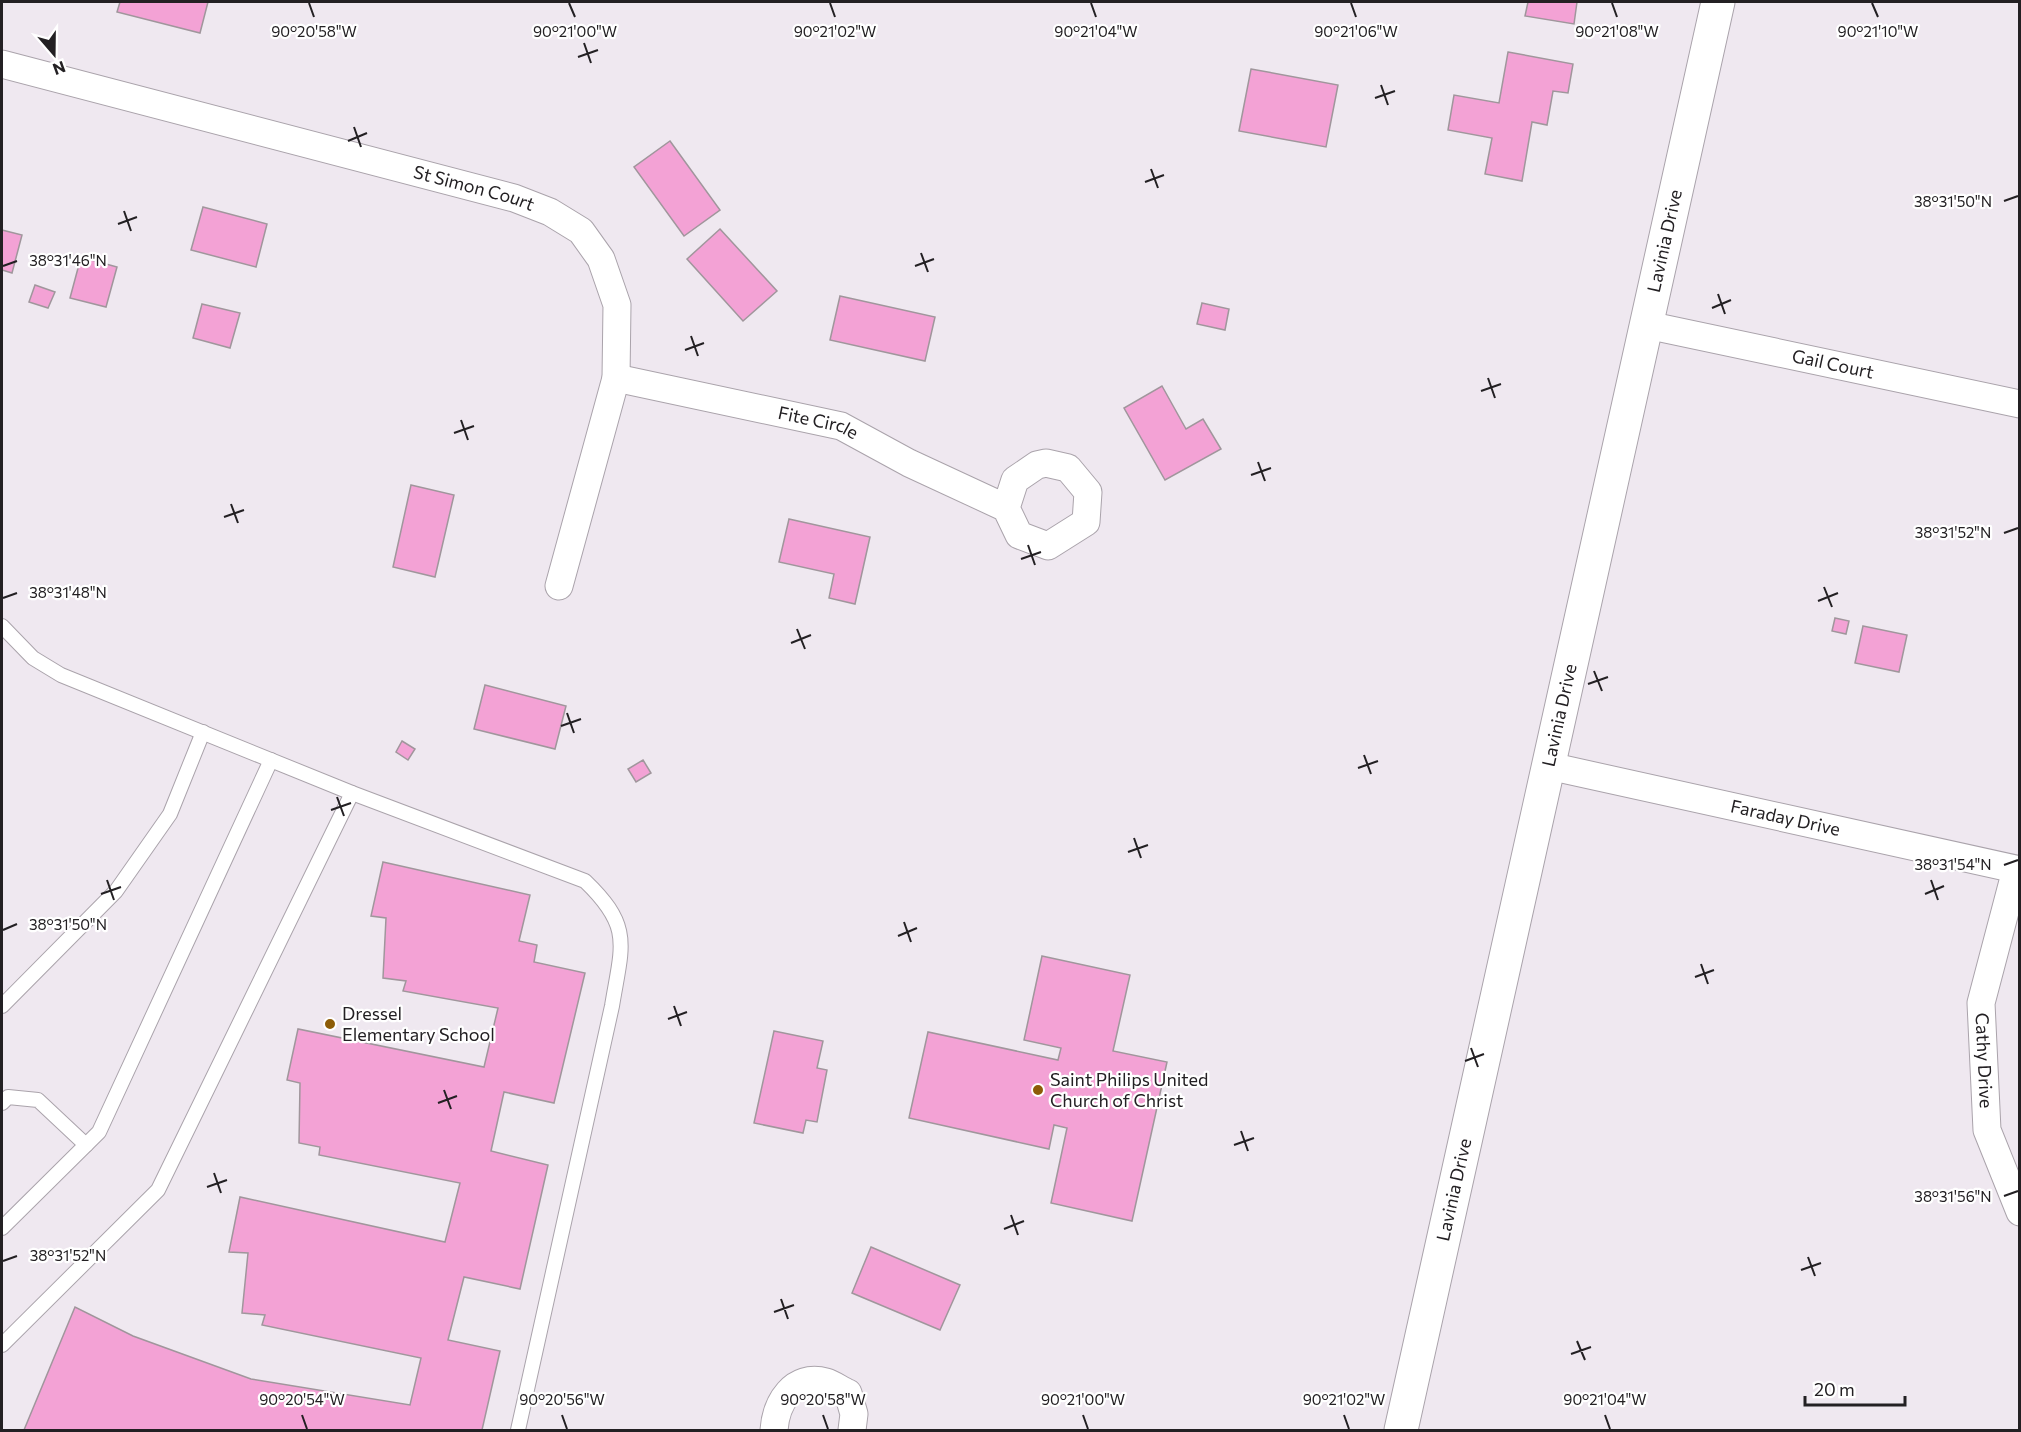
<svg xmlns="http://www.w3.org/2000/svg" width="2021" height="1432" font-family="Commissioner,sans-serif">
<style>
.building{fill:#f3a2d5;stroke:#a0969c;stroke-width:1.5}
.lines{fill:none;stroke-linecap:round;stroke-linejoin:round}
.lane-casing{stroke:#aaa3ab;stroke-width:16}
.street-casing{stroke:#aaa3ab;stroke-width:29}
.secondary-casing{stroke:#aaa3ab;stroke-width:35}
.lane{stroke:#fff;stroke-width:14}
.street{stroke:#fff;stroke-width:27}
.secondary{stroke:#fff;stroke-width:33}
.ticks{fill:none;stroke:#232023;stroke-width:2}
.poi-dot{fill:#8d5c07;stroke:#fff;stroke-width:2}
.labels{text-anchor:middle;stroke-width:4.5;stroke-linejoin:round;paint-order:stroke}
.street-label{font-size:18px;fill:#232023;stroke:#fff}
.poi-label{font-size:18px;fill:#232023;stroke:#fff;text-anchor:start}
.ticks-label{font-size:15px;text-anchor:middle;fill:#232023;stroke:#fff;stroke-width:4.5;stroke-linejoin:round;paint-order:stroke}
</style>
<rect width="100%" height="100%" fill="#efe8f0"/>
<g class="building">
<polygon points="120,2 208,2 200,33 117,12"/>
<polygon points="1528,2 1577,2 1574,24 1525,16"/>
<polygon points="1508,52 1573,64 1568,93 1553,91 1547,125 1532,122 1522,181 1485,174 1492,138 1448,130 1454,95 1499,103"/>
<polygon points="1251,69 1338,85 1326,147 1239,131"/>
<polygon points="670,141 720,210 684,236 634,167"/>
<polygon points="203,207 267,224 256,267 191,250"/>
<polygon points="720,229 777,291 743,321 687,259"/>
<polygon points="2,230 22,235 12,273 2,270"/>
<polygon points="81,257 117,267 106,307 70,298"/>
<polygon points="35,285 55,292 48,308 29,302"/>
<polygon points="840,296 935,317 925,361 830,340"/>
<polygon points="1202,303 1229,309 1225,330 1197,324"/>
<polygon points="202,304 240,313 230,348 193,338"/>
<polygon points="1162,386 1186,429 1203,419 1221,449 1165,480 1124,408"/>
<polygon points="411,485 454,495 435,577 393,567"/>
<polygon points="789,519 870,537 855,604 829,598 834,574 779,562"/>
<polygon points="1835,618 1849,621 1846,634 1832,631"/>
<polygon points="1863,626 1907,635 1899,672 1855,663"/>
<polygon points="485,685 566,706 555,749 474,729"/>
<polygon points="402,741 415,749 408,760 396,752"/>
<polygon points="643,760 651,773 636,782 628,769"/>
<polygon points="383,862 530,895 519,941 537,945 534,962 585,973 554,1103 504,1092 491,1151 548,1165 520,1289 464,1277 448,1340 500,1351 482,1430 24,1430 75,1307 133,1336 251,1379 410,1405 421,1358 262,1325 265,1315 242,1313 248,1253 229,1252 240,1197 445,1242 460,1183 319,1155 320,1147 299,1143 300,1083 287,1080 298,1029 484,1067 498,1008 403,991 406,981 383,978 386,918 371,916"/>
<polygon points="1042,956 1130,975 1113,1051 1167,1062 1132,1221 1051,1203 1067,1128 1054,1125 1049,1149 909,1118 928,1032 1058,1060 1061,1048 1024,1040"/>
<polygon points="774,1031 823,1041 817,1068 827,1070 817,1122 806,1120 803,1133 754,1123"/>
<polygon points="871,1247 960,1285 940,1330 852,1293"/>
</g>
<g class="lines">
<g class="lane-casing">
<g id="lane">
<path d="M2 626 33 658 61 675 352 793 585 881C633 927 622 945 612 1006L518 1430"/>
<polyline points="2,1006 116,891 170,814 203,732"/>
<polyline points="2,1103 8,1097 38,1100 86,1145"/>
<polyline points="2,1228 99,1132 271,760"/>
<polyline points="2,1345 158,1190 352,793"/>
</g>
</g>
<g class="street-casing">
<g id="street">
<path id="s1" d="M2 64 514 198 550 212 581 231 601 259 617 305 616 378 559 586"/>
<path id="s2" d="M1647 325 2020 404"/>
<path id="s3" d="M616 378 841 426 909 463 1006 508 1019 535 1048 546 1086 522 1088 492 1068 468 1046 463 1037 465 1015 480 1006 508"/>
<path id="s4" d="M1549 766 2020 870"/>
<path id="s5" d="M2016 870 1981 1003 1987 1130 2020 1212"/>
<path d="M774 1430C776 1403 793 1373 826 1382 833 1384 841 1390 848 1393L854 1414 852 1430"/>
</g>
</g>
<g class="secondary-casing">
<g id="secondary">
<path id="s6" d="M1401 1430 1718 2"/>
</g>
</g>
<use href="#lane" class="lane"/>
<use href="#street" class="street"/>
<use href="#secondary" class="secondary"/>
</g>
<path class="ticks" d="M309 3 314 17M569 3 575 17M830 3 835 17M1091 3 1096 17M1351 3 1356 17M1612 3 1617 17M1872 3 1878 17M584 43 591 63M578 57 598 50M1381 85 1388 105M1375 98 1395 91M354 127 361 147M348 141 367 133M1151 169 1158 188M1145 182 1164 175M2004 201 2018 196M124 211 131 231M118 224 137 217M921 253 928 272M3 266 17 261M915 266 934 259M1718 294 1725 314M1712 308 1731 300M691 336 698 356M685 350 704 343M1488 378 1495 398M1481 391 1501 384M461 420 468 440M454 433 474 426M1258 462 1265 481M1251 475 1271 468M231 504 238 523M224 517 244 510M2004 533 2018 528M1028 545 1035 565M1021 559 1041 552M1824 587 1832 607M3 598 17 593M1818 601 1838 593M797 629 805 649M791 643 811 635M1594 671 1602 691M1588 684 1608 677M567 713 574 733M561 726 581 719M1364 755 1371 774M1358 768 1378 761M337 797 344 816M331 810 351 803M1134 838 1141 858M1128 852 1148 845M2004 865 2018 860M107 880 114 900M1931 880 1938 900M101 894 121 887M1925 894 1944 886M904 922 911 942M3 930 17 924M898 936 917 928M1701 964 1708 984M1695 977 1714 970M674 1006 681 1026M668 1019 687 1012M1471 1048 1478 1067M1465 1061 1484 1054M444 1090 451 1109M438 1103 457 1096M1241 1131 1248 1151M1234 1145 1254 1138M214 1173 221 1193M207 1187 227 1180M2004 1196 2018 1191M1011 1215 1018 1235M1004 1229 1024 1221M1808 1257 1815 1276M3 1261 17 1256M1801 1270 1821 1263M781 1299 788 1319M774 1312 794 1305M1577 1341 1585 1360M1571 1354 1591 1347M302 1415 307 1429M562 1415 567 1429M823 1415 828 1429M1083 1415 1088 1429M1344 1415 1349 1429M1605 1415 1610 1429"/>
<g class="poi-dot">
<circle cx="330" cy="1024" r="6"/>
<circle cx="1038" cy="1090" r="6"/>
</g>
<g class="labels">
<g class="street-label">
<text dy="6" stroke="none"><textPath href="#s1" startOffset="488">St Simon Court</textPath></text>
<text dy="6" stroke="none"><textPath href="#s6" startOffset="1218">Lavinia Drive</textPath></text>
<text dy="6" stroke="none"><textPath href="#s2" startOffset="190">Gail Court</textPath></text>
<text dy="6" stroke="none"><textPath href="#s3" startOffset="207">Fite Circle</textPath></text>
<text dy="6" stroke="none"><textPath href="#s6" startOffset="732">Lavinia Drive</textPath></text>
<text dy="6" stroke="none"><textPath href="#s4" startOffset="242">Faraday Drive</textPath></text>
<text dy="6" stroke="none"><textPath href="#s5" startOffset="195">Cathy Drive</textPath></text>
<text dy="6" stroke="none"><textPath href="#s6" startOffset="246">Lavinia Drive</textPath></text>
</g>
<g class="poi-label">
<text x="342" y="1020">Dressel<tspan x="342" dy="21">Elementary School</tspan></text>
<text x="1050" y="1086">Saint Philips United<tspan x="1050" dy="21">Church of Christ</tspan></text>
</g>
</g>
<g class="ticks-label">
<text x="575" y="37">90°21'00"W</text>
<text x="835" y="37">90°21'02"W</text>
<text x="1356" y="37">90°21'06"W</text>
<text x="1878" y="37">90°21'10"W</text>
<text x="314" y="37">90°20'58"W</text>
<text x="1096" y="37">90°21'04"W</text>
<text x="1617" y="37">90°21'08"W</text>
<text x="1953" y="207">38°31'50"N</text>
<text x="68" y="266">38°31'46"N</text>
<text x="1953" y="538">38°31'52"N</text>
<text x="68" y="598">38°31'48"N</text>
<text x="1953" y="870">38°31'54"N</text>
<text x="68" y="930">38°31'50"N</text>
<text x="1953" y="1202">38°31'56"N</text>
<text x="68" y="1261">38°31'52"N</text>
<text x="302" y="1405">90°20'54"W</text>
<text x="562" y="1405">90°20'56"W</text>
<text x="823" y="1405">90°20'58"W</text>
<text x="1083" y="1405">90°21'00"W</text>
<text x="1344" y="1405">90°21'02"W</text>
<text x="1605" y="1405">90°21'04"W</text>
</g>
<rect width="2021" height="1432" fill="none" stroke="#232023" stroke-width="6"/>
<g transform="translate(54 54) rotate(160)" stroke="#ffffff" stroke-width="4.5" paint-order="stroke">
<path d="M0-4.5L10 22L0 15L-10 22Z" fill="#232023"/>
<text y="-9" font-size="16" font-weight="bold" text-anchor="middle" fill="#232023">N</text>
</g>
<path d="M1805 1396v9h100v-9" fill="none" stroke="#232023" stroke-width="3"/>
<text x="1814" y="1396" font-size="18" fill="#232023" stroke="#ffffff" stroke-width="4.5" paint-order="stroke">20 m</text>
</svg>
